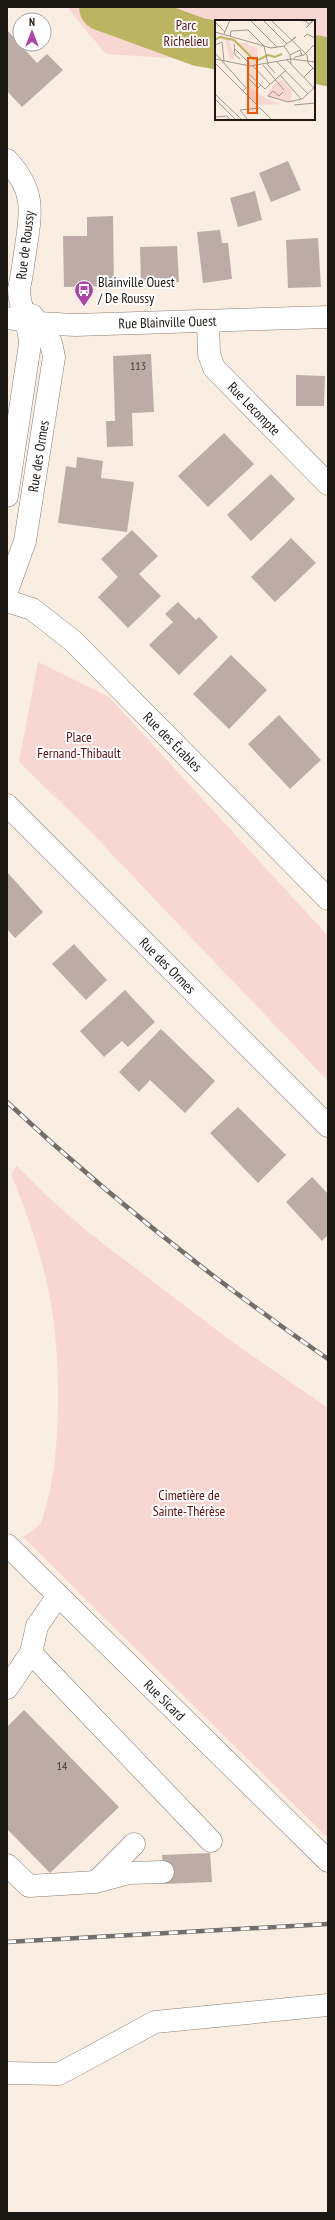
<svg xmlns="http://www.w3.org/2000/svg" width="335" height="2220" font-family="'PT Sans Narrow',sans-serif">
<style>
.green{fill:#f8d6d1}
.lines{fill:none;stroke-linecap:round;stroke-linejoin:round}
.river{stroke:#bbb460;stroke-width:48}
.building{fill:#bcaca5}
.minor-casing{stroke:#887c72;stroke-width:23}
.minor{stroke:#fff;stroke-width:22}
.rail-casing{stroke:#756d67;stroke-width:4.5}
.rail{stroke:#fff;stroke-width:3;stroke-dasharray:9;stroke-linecap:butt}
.labels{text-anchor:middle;stroke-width:4;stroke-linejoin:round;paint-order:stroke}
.number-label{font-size:12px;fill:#433c38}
.park-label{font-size:14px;fill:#5c0f0e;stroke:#fff}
.street-label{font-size:14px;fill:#1b1713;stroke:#fff}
.poi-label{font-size:14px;fill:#1b1713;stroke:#fff;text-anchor:start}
.inset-river{fill:none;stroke:#bbb460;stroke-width:2}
.inset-road{fill:none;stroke:#a1978f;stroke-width:1}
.view{fill:#e8590c;fill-opacity:0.15;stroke:#e8590c;stroke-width:2}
.inset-edge{fill:none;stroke:#1b1713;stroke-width:2}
</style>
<rect width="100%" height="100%" fill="#faede2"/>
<g class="green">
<polygon points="67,7 328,7 328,68 314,67 314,21 216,21 216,61 106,54"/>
<polygon points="38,662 109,697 328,936 328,1081 86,827 19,762"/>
<path d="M17 1166 49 1198 88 1232 231 1341 328 1408V1838L23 1537C28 1533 37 1529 40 1524 43 1520 44 1512 46 1507 62 1452 61 1355 50 1298 42 1255 28 1215 11 1174Z"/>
</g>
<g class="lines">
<g class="river">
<polyline points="103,7 199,42 216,45"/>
<polyline points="314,59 328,62"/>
</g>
</g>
<g class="building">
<polygon points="7,30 37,63 47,54 63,70 22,107 7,91"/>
<polygon points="288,161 301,190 271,202 259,173"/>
<polygon points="255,191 262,220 238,227 230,198"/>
<polygon points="113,216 114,286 64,287 63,236 87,236 87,217"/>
<polygon points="220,230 222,243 228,243 232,279 203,283 197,232"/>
<polygon points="318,238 321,287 288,288 286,240"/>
<polygon points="177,246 179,282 141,284 140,247"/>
<polygon points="151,354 154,412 132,413 133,446 107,447 106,421 115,421 113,356"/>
<polygon points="296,375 325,376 324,406 296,406"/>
<polygon points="224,433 254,464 208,507 178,476"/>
<polygon points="77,457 103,461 101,478 134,482 127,532 58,523 66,466 76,468"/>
<polygon points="271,474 295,499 251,541 227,515"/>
<polygon points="132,530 158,556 139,574 161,596 128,628 98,597 118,577 101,559"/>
<polygon points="291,538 316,563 275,602 251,577"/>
<polygon points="178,602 196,620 199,617 218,637 179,675 149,645 173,622 165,614"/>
<polygon points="231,655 267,690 229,729 193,694"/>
<polygon points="279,715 321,760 290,789 248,744"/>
<polygon points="7,872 43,912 15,938 7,929"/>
<polygon points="74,944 107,980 86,1000 52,964"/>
<polygon points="125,990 155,1022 128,1047 122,1041 104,1057 80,1031"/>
<polygon points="161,1029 215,1081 185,1113 150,1080 139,1092 119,1072"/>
<polygon points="238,1107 286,1155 258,1183 210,1133"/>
<polygon points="312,1177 328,1194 328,1235 322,1241 286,1202"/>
<polygon points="24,1710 119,1807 50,1873 7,1829 7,1727"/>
<polygon points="210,1853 212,1882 164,1884 162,1855"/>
</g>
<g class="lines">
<g class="minor-casing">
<g id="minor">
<path d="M7 160C34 189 32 209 26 246 24 260 22 275 19 289 19 309 30 325 30 344L7 496"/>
<path id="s1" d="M7 318 38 323 75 325 328 317"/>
<path id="s2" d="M208 322 209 354 214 368 328 484"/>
<path id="s3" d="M7 591 25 541 54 357 51 343 32 315"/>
<path id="s4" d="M7 601 32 609 73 641 328 899"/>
<path id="s5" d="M7 805 328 1126"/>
<path id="s6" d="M7 1545 328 1861"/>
<polyline points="58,1596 37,1626 31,1653 211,1841"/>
<polyline points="7,1688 31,1653"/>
<polyline points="7,1865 29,1886 96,1882 129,1873 163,1872"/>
<polyline points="97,1881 134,1844"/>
<polyline points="7,2073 59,2074 155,2022 328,2005"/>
</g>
</g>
<use href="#minor" class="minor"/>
<g class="rail-casing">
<g id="rail">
<path d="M7 1102C108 1196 215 1281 328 1359"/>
<polyline points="7,1942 328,1924"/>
</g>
</g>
<use href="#rail" class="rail"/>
</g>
<defs>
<g id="bus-pin" transform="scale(1)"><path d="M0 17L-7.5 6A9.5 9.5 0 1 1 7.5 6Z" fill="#ad46a9" stroke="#fff"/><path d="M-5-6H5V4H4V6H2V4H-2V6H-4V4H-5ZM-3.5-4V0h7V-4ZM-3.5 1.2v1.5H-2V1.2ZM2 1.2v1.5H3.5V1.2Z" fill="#fff"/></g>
</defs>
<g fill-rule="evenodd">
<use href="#bus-pin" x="84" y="290"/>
</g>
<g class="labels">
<g class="number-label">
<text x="138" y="370">113</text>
<text x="62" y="1770">14</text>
</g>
<g class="park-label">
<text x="186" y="30">Parc<tspan x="186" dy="16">Richelieu</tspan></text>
<text x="79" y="742">Place<tspan x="79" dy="16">Fernand-Thibault</tspan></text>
<text x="189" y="1500">Cimetière de<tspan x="189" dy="16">Sainte-Thérèse</tspan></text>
</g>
<g class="street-label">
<text transform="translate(25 245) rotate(-83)" y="5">Rue de Roussy</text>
<text dy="5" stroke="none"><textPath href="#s1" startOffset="161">Rue Blainville Ouest</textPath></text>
<text dy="5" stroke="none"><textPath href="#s2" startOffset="104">Rue Lecompte</textPath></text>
<text dy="5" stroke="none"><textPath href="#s3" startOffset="139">Rue des Ormes</textPath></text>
<text dy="5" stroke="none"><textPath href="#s4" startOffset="220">Rue des Érables</textPath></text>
<text dy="5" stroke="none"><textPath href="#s5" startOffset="227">Rue des Ormes</textPath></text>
<text dy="5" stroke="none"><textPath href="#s6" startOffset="221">Rue Sicard</textPath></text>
</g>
<g class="poi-label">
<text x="98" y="287">Blainville Ouest<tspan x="98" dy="16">/ De Roussy</tspan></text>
</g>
</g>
<g transform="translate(215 20)">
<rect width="100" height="100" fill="#faede2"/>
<path d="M5 15 25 23 33 22V25L42 28 43 40 36 39 25 26 15 20 19 39H15L10 20 3 18 0 21ZM68 60 77 70 76 79 79 83 51 76 60 63ZM34 67 50 78 67 84 43 85 34 76Z" fill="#f8d6d1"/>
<path class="inset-river" d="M0 20 5 17 19 20 38 39 43 40 53 35 60 37 67 34"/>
<path class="inset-road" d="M35 0 62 27M48 0 72 24M56 0 92 35 93 43 100 50M81 0 91 1 94 4M98 0 91 8 99 0M0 2 10 12M0 12 56 28 69 26 81 17 78 19M9 14 15 0M15 16 16 11 33 10 49 26M89 17 92 14 100 18M19 24 20 35 25 39M0 25 7 22 9 41M49 26 53 44M69 26 75 35 76 44M19 28 34 43 33 53M0 33 31 68 28 71M75 35 85 30 87 35M0 39 35 46 76 39 100 42M79 39 80 37 89 35 100 24M72 40 100 69M62 42 93 74M0 43 42 85M52 44 60 53M48 45 69 70M38 46 55 64M33 53 50 69 70 51M33 53V58L43 68 46 65M65 55 86 79M89 57 98 48M68 72 64 76 58 71 53 76 73 82 87 79 100 67M0 74 27 100M0 79 21 100M79 85 100 83M0 97 12 96 15 100M33 100 25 90 45 88 57 100"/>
<path class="view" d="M33 38H42V93H33Z"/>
<rect width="100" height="100" class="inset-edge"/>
</g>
<rect width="335" height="2220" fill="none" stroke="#1b1713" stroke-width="16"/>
<g transform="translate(32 32)"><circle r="19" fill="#ffffff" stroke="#a4a2a1"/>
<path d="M0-3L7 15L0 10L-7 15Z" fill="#ad46a9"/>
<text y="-6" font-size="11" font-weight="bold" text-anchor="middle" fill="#1b1713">N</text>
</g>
</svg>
